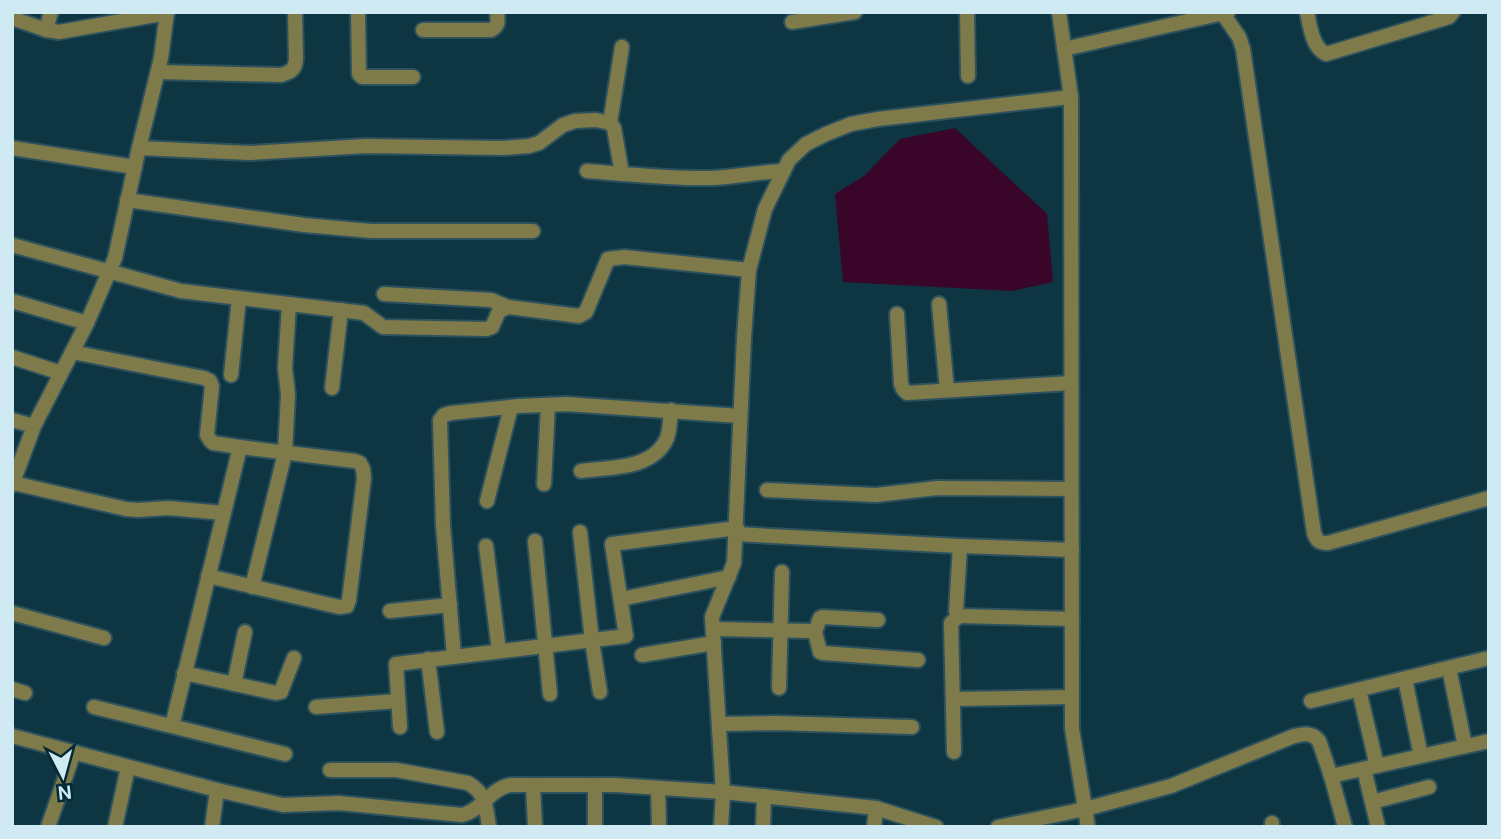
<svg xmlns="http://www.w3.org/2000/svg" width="1501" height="839" font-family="'DM Sans',sans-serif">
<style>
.water{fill:#390528}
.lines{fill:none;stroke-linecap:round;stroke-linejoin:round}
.minor-casing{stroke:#2d525e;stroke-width:18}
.tertiary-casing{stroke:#2d525e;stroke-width:18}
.minor{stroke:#7e7a4a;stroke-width:14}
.tertiary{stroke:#7e7a4a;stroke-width:14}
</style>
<rect width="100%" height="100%" fill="#0e3542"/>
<polygon class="water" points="955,128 1047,214 1053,282 1012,291 843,282 835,194 864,176 900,139"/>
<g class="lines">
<g class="minor-casing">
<g id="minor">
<polyline points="358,12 359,74 362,77 413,77"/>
<polyline points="967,12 968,76"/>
<polyline points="1059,12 1071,97 1072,729 1088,827"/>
<path d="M1307 12C1310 26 1312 47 1326 54L1449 17 1453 12"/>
<path d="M1223 14 1239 37 1243 49 1314 533C1317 541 1319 543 1328 543L1489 498"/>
<polyline points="12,18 46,30 59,32 167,13"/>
<polyline points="792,22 855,12"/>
<polyline points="46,30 51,12"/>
<path d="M423 30H491C499 26 498 21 497 12"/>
<polyline points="1064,49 1228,12"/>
<path d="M158 72 281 75C291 72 295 70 296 59L295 12"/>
<polyline points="610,123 622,47"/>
<polyline points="12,148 135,167"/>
<polyline points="139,148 250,153 366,146 503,148 529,146 539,143 563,125 575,121 596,120 610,123 614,128 622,174"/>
<path d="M587 171C628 174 670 179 712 178 736 177 759 172 783 171"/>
<polyline points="127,200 304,225 371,231 533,231"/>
<polyline points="12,245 181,291 364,313 383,327 486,329 492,327 499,311 508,307 579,316 586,312 608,259 624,257 749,270"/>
<polyline points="384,294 491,300 508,307"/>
<polyline points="12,301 87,323"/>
<polyline points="939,304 947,390"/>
<polyline points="897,314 901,384 903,389 907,393 1071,383"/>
<polyline points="72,352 204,378 210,381 212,386 207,435 210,440 213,443 240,447 355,461 360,463 363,469 364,478 349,600 347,606 339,607 208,576"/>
<polyline points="12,357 61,373"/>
<polyline points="231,375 239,298"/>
<polyline points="332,388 341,310"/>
<polyline points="12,420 34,426"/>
<path d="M581 471C610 467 653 470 667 438 670 430 670 419 671 410"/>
<polyline points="13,483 126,509 138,510 168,508 224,513"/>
<polyline points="544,484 548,405"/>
<polyline points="767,490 876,495 937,488 1071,489"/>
<polyline points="487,501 511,407"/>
<polyline points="580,532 592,641 600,692"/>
<polyline points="736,534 960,546 1072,550"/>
<polyline points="535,541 550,694"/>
<polyline points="486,546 499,651"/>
<polyline points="960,546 956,611 959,616 1072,619"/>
<polyline points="252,587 285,453 288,394 285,368 289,304"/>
<polyline points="621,599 729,577"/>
<polyline points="390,611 450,605"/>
<polyline points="12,613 104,638"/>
<polyline points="713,629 811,631 815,632 820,652 823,653 918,660"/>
<polyline points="815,632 820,618 822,617 878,620"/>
<polyline points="642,655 714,643"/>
<polyline points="454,656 443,525 440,420 444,415 451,413 519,406 566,404 740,416"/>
<polyline points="428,659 437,732"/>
<polyline points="1449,668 1465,746"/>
<polyline points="184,673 276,693 281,692 282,689 294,658"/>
<polyline points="1405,679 1421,756"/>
<polyline points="234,684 245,632"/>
<polyline points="779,688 782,572"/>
<polyline points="12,689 25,693"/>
<polyline points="1359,690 1377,766"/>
<polyline points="953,699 1072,697"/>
<polyline points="1311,701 1489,658"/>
<polyline points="94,707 285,754"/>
<polyline points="316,707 398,701"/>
<polyline points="719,724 775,723 912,727"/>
<polyline points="172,726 240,447"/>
<polyline points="400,727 396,664 626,636 612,544 737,528"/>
<path d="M12 736 217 790 283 805 339 803 462 815C481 811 490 789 510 785H615L723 792 876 808 936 827"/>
<polyline points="954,752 951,623 959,616"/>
<polyline points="1364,769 1378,827"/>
<path d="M330 770H396L468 783C487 794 486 808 489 827"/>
<polyline points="1331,776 1489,741"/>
<polyline points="533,786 535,827"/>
<polyline points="595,786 595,827"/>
<polyline points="658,788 659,827"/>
<polyline points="1372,802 1429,787"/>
<polyline points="48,827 74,752"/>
<polyline points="115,827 128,767"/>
<polyline points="212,827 217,790"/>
<polyline points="721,827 723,792 712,617 734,563 744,337 749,270 765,209 789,160 806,144 826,134 851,124 878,119 1071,97"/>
<polyline points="763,827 764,796"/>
<polyline points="874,827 876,808"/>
<path d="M998 827 1085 809 1171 786 1294 736C1304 734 1312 732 1319 741L1331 776 1345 827"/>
<polyline points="1272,827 1272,823"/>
</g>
</g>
<g class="tertiary-casing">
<polyline id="tertiary" points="12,485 34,426 87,323 115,258 138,152 161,58 167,12"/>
</g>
<use href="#minor" class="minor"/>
<use href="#tertiary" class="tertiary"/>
</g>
<rect width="1501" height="839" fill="none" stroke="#d0eaf4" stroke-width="28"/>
<g transform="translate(63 776) rotate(174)" stroke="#022b37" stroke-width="5" paint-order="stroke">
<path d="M0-5L12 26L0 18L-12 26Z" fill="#d0eaf4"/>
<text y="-10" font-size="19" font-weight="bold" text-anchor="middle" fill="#d0eaf4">N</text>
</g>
</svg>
